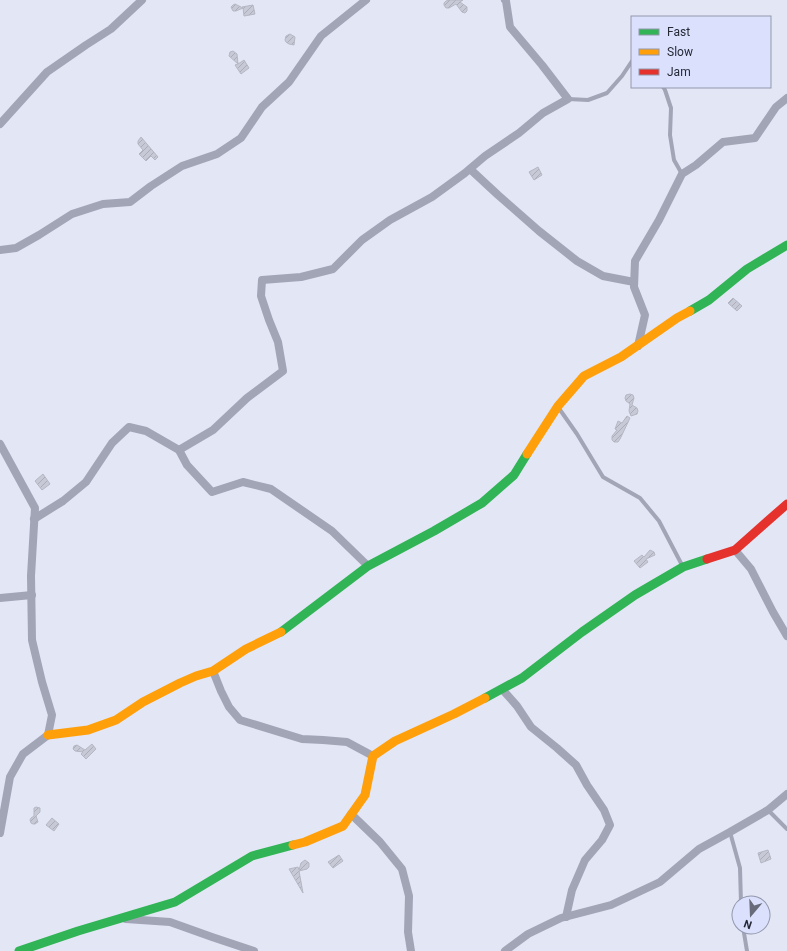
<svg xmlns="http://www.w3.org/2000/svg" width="787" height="951" font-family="Roboto,sans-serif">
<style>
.building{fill:url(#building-hatch);stroke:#b5b7c4}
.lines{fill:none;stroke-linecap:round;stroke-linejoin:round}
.lane{stroke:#a2a5b6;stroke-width:4}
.street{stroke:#a2a5b6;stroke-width:8}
.fast{stroke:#30b455;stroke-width:9}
.slow{stroke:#ff9f0a;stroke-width:9}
.jam{stroke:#e5322d;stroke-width:9}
</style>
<defs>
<pattern id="building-hatch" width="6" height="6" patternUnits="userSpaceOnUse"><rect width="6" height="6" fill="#c7c9d7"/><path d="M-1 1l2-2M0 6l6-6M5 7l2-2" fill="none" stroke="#abadb9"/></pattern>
</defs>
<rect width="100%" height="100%" fill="#e3e6f5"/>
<g class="building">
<polygon points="450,0 463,0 460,2 467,7 467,11 465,13 462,12 456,4 449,8 446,8 444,5 444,3 446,1"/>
<polygon points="235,4 243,8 242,7 253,5 255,14 244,16 243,8 236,11 233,11 231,7 233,5"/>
<polygon points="290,34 295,37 294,45 289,44 286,42 285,40 286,36"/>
<polygon points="233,51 237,54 238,64 244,60 249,68 241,74 235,65 238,64 229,56 230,52"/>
<polygon points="141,137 158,157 155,160 151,156 146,161 139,154 143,150 138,144 138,141"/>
<polygon points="538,167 542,175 534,180 529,172"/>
<polygon points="733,298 742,306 737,311 728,303"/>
<polygon points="630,394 633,395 634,398 632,405 637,408 638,411 637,414 631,416 629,411 630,404 626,401 625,398 626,395"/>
<polygon points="627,416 630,418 621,437 620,439 618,442 614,442 612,440 612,436 617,430 615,429 618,421 622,423"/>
<polygon points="43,474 50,484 42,490 35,481"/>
<polygon points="650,550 654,552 655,555 646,559 648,562 640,568 634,561 642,555 644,557"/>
<polygon points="92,744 96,749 86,759 81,754 83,752 75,751 73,749 74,746 77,745 85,750"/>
<polygon points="36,807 40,808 40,812 36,816 38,822 35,824 33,824 31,823 30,820 31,818 34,816 34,808"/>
<polygon points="52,818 59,824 54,831 46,825"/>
<polygon points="768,850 771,859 761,863 758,853"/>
<polygon points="339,855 343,861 333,868 328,862"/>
<polygon points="305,860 309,863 309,867 307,869 299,871 303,893 289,869 298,867 299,870 301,863"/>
</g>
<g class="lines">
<g class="lane">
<polyline points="663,87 665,90 671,108 670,135 674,160 682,174"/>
<polyline points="568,99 588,100 607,93 622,76 632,61"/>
<polyline points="558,407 577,434 603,477 640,498 659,521 683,567"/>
<polyline points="768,810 787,829"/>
<polyline points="730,832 740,868 741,903"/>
<polyline points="743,927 747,951"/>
</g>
<g class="street">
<polyline points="0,124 47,72 86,45 111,29 142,0"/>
<polyline points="470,169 498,195 539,231 577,261 603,276 634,282"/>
<polyline points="0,250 16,248 39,235 72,214 103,204 130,202 151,186 182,166 217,154 241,138 262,107 289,82 321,36 366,0"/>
<polyline points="638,346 645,315 634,287 635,261 659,220 682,174 696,165 723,142 755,138 776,107 787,98"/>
<polyline points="0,444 35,508 31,576 32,640 42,682 52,715 48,735 23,754 10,777 0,833"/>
<polyline points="179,450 213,430 247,398 283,371 278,342 269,320 261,296 262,280 301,277 333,269 362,240 390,220 432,197 465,173 485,156 519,133 543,113 568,99 542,65 510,27 506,1 505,0"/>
<polyline points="34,519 63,501 86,482 112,443 129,427 146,431 179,450 187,465 212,492 243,482 271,489 332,531 368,566"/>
<polyline points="735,550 751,569 773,612 787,636"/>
<polyline points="0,598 32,595"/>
<polyline points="213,671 221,691 229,707 240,720 302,739 323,740 347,742 373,756"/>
<polyline points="502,689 517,706 531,727 557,748 576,765 587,785 604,810 610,825 602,840 585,860 572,890 566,917"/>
<polyline points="351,814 380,842 402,869 409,896 408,932 411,951"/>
<polyline points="126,919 170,922 212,937 254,951"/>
<polyline points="505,951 528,934 561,918 611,905 660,882 699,849 730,832 768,810 787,794"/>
</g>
<g class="fast">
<polyline points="690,311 709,300 747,269 787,245"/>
<polyline points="281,632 368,566 434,531 482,503 514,475 527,454"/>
<polyline points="485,698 522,678 582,632 635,595 683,567 707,559"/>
<polyline points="19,951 78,931 175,902 252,856 293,845"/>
</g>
<g class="slow">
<polyline points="527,454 558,406 584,376 621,357 677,318 690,311"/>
<polyline points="48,735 88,730 116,720 143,702 180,683 196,676 213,671 246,649 281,632"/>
<polyline points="293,845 305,842 343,826 365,795 373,756 395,741 454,714 485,698"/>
</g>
<polyline class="jam" points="707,559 735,550 787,504"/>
</g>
<rect x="631" y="16" width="140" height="72" fill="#dbe1fd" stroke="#9397ad"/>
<rect x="639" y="29" width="20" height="6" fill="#30b455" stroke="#9397ad"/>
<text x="667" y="36" font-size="12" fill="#262936">Fast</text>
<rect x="639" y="49" width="20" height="6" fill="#ff9f0a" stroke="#9397ad"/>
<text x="667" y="56" font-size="12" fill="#262936">Slow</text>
<rect x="639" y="69" width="20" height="6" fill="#e5322d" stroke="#9397ad"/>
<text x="667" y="76" font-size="12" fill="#262936">Jam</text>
<g transform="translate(751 915) rotate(199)"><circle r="19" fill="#dbe1fd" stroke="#9397ad"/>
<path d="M0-3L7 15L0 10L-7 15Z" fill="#686b79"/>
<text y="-6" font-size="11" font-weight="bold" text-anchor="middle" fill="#262936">N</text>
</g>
</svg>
